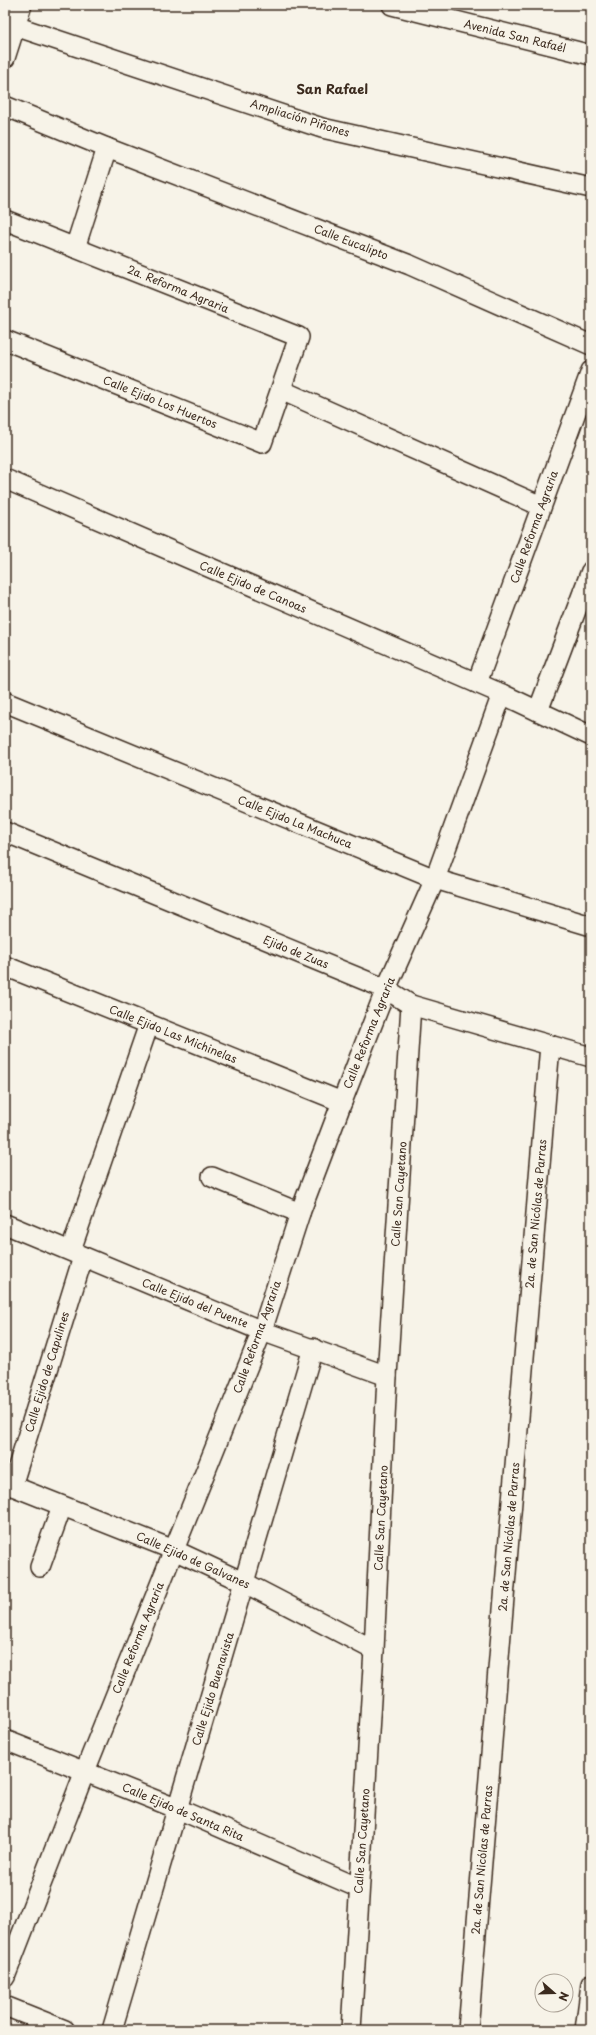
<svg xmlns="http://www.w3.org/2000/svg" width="596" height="2035" font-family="'Playpen Sans',sans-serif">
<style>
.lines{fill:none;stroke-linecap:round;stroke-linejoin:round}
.minor-casing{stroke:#3b2a1e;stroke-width:22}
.minor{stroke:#f7f3e8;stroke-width:19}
.labels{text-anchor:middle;stroke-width:3;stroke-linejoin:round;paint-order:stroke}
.street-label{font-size:11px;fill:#3b2a1e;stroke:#f7f3e8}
.quarter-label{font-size:13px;font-weight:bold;fill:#3b2a1e;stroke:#f7f3e8}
</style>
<rect width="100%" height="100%" fill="#f7f3e8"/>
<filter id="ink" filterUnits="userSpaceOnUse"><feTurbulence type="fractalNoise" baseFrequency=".025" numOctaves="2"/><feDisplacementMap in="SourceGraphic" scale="8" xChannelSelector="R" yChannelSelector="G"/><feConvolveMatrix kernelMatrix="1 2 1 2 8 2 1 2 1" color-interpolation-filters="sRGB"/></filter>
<g filter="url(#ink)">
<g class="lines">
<g class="minor-casing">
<g id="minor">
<polyline points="392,5 591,55"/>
<polyline points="15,26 322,128 591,188"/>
<polyline points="5,58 22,5"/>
<polyline points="5,106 107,148 410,265 591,345"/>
<polyline points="5,220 299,337 262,443 5,340"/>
<polyline points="75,248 107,148"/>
<polyline points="281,390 541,506"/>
<polyline points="5,479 502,694 591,736"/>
<polyline points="477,683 591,371"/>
<polyline points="5,702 435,879 591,926"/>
<polyline points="538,711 591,571"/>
<polyline points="5,832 386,989 411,1005 591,1057"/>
<polyline points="5,966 342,1102"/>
<polyline points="212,1177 300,1213"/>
<polyline points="5,1224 262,1331 387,1376"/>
<polyline points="71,1250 149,1024"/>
<polyline points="5,1483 174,1550 245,1583 374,1650"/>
<polyline points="12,1486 83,1257"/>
<polyline points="40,1567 62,1506"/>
<polyline points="5,1740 178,1809 359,1888"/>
<polyline points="5,1977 85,1771 262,1331 300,1213 342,1102 386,989 435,879 502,694"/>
<polyline points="5,2006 65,2030"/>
<polyline points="112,2030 313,1348"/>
<polyline points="351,2030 374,1650 387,1376 411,1005"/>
<polyline points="468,2030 550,1045"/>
<polyline points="585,2030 591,1984"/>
</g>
</g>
<use href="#minor" class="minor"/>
</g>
</g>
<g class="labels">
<g class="street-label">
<text transform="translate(515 36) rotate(14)" y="4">Avenida San Rafaél</text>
<text transform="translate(300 118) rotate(17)" y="4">Ampliación Piñones</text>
<text transform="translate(351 242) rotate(21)" y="4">Calle Eucalipto</text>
<text transform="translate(178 289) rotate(22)" y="4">2a. Reforma Agraria</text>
<text transform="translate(160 402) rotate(22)" y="4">Calle Ejido Los Huertos</text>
<text transform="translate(534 527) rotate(-70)" y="4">Calle Reforma Agraria</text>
<text transform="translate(253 587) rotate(23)" y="4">Calle Ejido de Canoas</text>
<text transform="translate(295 822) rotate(22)" y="4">Calle Ejido La Machuca</text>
<text transform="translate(296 952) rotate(22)" y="4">Ejido de Zuas</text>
<text transform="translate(369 1033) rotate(-68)" y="4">Calle Reforma Agraria</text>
<text transform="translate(173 1034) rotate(22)" y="4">Calle Ejido Las Michinelas</text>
<text transform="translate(399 1194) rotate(-86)" y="4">Calle San Cayetano</text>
<text transform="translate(536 1214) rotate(-85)" y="4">2a. de San Nicólas de Parras</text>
<text transform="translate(195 1303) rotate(22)" y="4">Calle Ejido del Puente</text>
<text transform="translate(257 1337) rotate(-70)" y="4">Calle Reforma Agraria</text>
<text transform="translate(47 1372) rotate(-73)" y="4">Calle Ejido de Capulines</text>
<text transform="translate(381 1518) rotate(-87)" y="4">Calle San Cayetano</text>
<text transform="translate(509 1537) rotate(-85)" y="4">2a. de San Nicólas de Parras</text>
<text transform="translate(193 1560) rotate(24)" y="4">Calle Ejido de Galvanes</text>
<text transform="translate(138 1638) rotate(-68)" y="4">Calle Reforma Agraria</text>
<text transform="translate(213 1689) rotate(-73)" y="4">Calle Ejido Buenavista</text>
<text transform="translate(183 1812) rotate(23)" y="4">Calle Ejido de Santa Rita</text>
<text transform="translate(362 1841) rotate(-86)" y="4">Calle San Cayetano</text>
<text transform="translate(482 1860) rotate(-85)" y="4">2a. de San Nicólas de Parras</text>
</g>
<g class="quarter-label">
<text x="332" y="94">San Rafael</text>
</g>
</g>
<rect width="596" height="2035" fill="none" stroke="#f7f3e8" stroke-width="20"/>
<rect x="10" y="10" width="576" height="2015" fill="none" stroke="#3b2a1e" stroke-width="1.5" filter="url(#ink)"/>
<g transform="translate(554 1993) rotate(110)"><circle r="19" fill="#f7f3e8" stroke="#aca397"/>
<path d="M0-3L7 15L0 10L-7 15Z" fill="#3b2a1e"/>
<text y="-6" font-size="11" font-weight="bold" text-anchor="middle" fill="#3b2a1e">N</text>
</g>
</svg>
